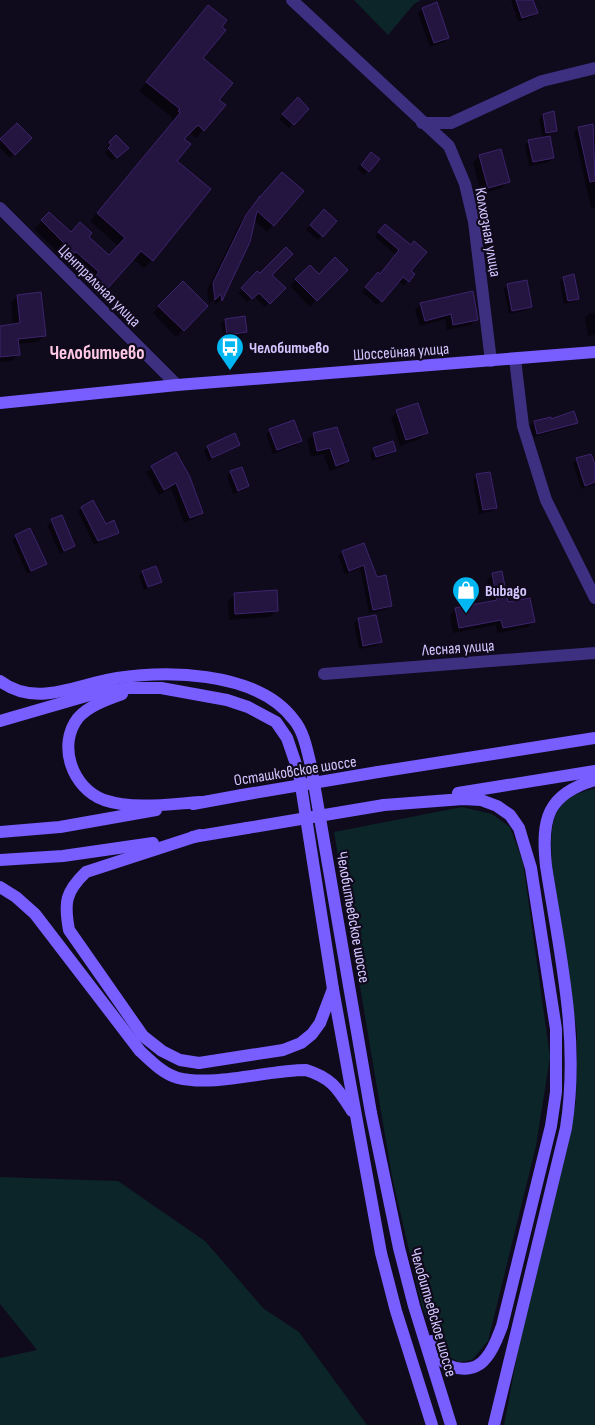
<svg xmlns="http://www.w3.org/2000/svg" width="595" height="1425" font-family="'Sofia Sans Condensed',sans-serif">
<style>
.green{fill:#0c2528}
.shadow{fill:#0007}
.building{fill:#231440;stroke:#3d246e}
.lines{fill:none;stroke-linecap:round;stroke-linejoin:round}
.street{stroke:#3e3081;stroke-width:12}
.secondary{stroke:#785dff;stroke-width:12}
.secondary-bridge{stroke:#785dff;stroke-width:12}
.labels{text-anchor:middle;stroke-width:4.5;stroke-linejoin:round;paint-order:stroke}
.street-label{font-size:16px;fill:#d4c6ff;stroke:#100a1d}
.poi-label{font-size:16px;font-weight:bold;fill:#d4c6ff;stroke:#100a1d;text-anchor:start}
.quarter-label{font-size:19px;font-weight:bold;fill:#ffc8e3;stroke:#100a1d}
</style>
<rect width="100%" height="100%" fill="#100a1d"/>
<g class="green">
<polygon points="354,0 421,0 414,4 388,35"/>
<path d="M595 788V1425H504L523 1324 559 1178 576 1101 577 1033 552 866C551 843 548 817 566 800 573 794 587 791 595 788Z"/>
<polygon points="462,807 492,814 510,827 523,862 550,1057 536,1146 488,1341 472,1360 459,1362 441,1353 422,1306 392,1177 334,832"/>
<polygon points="0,1177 118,1181 205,1241 264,1309 299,1332 367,1425 0,1425 0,1358 37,1350 0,1304"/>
</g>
<g class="shadow">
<polygon points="511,0 532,0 537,13 532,17 518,22"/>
<polygon points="208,6 201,59 217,100 203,130 196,138 189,132 183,139 175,162 152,260 144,268 133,259 100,295 89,285 92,281 67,258 66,260 34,229 49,214 70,234 87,237 109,257 118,246 90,221 173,121 171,120 173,118 139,91"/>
<polygon points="422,9 448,38 444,42 430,47 418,13"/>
<polygon points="298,99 308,109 289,128 279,119"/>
<polygon points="543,115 556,130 549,135 553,158 549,162 529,166 525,145 529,141 543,138 539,119"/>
<polygon points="17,124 30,138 10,158 0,148 0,141"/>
<polygon points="592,125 595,136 595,207 591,208 574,132 578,128"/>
<polygon points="116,137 127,148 112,161 105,153 108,149 106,147"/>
<polygon points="500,150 508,181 502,188 481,194 473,163 479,156"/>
<polygon points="367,157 368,171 364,175 357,169"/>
<polygon points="258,199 273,225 267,232 253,220 249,242 221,300 215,305 214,298 209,304 207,290 240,223"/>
<polygon points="320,214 335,221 318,240 306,230"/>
<polygon points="381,230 410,247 408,281 404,285 398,281 377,305 362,292 374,278 380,275 396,255 375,237"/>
<polygon points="310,267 319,276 346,270 310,307 290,286"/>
<polygon points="257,273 260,275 271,275 284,288 265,307 254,296 247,302 238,293"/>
<polygon points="564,278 578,298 574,302 564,304 560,282"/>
<polygon points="183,283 206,306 176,337 153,313"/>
<polygon points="508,285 531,306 527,310 509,314 504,289"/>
<polygon points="17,296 44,335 38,342 17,344 18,354 12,361 0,362 0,327 13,325 11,303"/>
<polygon points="421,304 476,319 471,325 447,330 445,319 420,326 415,310"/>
<polygon points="595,313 595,334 588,336 585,318 589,314"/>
<polygon points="225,320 246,331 242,335 224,338 221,324"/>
<polygon points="397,412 426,433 420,439 400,446 391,418"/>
<polygon points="551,420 577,422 573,426 533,437 530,426 534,422"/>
<polygon points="270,430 300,441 296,445 273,454 266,434"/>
<polygon points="314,434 348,461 341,467 330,471 323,454 311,457 307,440"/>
<polygon points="239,445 208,461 204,451 208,447"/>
<polygon points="374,449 395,450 391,454 372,461 370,453"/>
<polygon points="175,453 202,513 196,518 184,523 171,488 159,495 146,472"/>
<polygon points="577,459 595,468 595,484 581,489 573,463"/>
<polygon points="231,472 248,486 244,490 233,494 227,476"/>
<polygon points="477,476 496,507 492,511 479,514 473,480"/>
<polygon points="82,508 105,526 118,532 94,545 78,512"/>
<polygon points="61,516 74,546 60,554 47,525"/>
<polygon points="30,530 45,563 27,574 12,540"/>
<polygon points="364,544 376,579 390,606 386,610 369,613 360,568 345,574 338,556 342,552"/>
<polygon points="143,572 160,582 144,590 139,576"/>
<polygon points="493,574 507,604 534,621 528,627 497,633 496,625 453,633 450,615 456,609 491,602 487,580"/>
<polygon points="234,595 277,610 270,617 229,620 228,601"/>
<polygon points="358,619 380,642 376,646 359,649 354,624"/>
</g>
<g class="building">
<polygon points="516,0 533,0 538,13 522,18"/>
<polygon points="437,2 449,38 434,43 422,8"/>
<polygon points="208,5 227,20 222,27 226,30 203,58 233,83 219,100 226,105 204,131 198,125 184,139 191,144 177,161 211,189 153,261 141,251 108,288 95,277 99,272 76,252 74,253 41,220 49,212 71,232 80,222 92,233 89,237 109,255 125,238 97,213 180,113 178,111 180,109 146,82"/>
<polygon points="298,97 309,109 294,125 282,114"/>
<polygon points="554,111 557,131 546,133 543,114"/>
<polygon points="17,123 32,138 15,155 0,139"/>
<polygon points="593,124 595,181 590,182 578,127"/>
<polygon points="116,135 129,148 117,158 108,148 111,145 109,142"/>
<polygon points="550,136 554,158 533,162 528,140"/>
<polygon points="501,149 510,182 488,188 479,155"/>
<polygon points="371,152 380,159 369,172 361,165"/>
<polygon points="282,172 304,191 274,226 257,211 250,242 222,301 221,294 215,300 213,283 246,215 260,196 259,198"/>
<polygon points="324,209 337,221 323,237 310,225"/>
<polygon points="385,224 411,245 414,241 427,252 411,271 415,274 409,282 403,277 382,302 365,287 378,272 380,274 399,250 378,232"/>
<polygon points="286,247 293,254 272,275 286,288 270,304 259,293 252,299 241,288 257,271 260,273"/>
<polygon points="335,257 348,270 317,301 295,279 310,265 319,274"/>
<polygon points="574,274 579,299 568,301 563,277"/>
<polygon points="527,280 532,307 512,311 507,284"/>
<polygon points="183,281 208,306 184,331 158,306"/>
<polygon points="473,291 478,320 453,325 451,314 425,321 420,303"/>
<polygon points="41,292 46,336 18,339 20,355 0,357 0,326 20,323 17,295"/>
<polygon points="245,316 247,332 227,335 225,319"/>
<polygon points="418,403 428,433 406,440 396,410"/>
<polygon points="574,411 578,423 537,434 534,421 551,417 551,419"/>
<polygon points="294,420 302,441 277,450 269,429"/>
<polygon points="337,427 349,461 336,466 330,448 317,451 313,433"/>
<polygon points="235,433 240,445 212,458 207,446"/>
<polygon points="393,441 396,451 376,457 373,448"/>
<polygon points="176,452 190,477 203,513 190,518 176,483 164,490 151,466"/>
<polygon points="591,454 595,464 595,482 585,486 576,458"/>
<polygon points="242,467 249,486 238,491 230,471"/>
<polygon points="490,472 497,508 483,510 476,474"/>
<polygon points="93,500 106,524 114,520 119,533 98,541 81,507"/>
<polygon points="62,515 75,546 64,551 51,519"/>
<polygon points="30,528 47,564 31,571 15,535"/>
<polygon points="364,543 377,577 386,575 392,606 373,610 364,565 349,571 342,551"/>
<polygon points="156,566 162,582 148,587 142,571"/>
<polygon points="502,571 508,602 530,598 535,622 503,628 501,620 459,628 455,608 497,600 492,573"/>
<polygon points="277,590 278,611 235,614 234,593"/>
<polygon points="376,615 382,642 363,646 358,618"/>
</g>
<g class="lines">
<g class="street">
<polyline points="292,0 449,146 465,184 474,222 491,361"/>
<polyline points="422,123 451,123 542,81 595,68"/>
<polyline points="0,208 177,385"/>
<polyline points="515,359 523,426 546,500 595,598"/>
<polyline points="324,674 595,653"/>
</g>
<g class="secondary">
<polyline points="0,403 177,385 595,352"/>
<path d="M0 681C33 706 70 688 106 680 161 669 257 670 294 720 304 732 307 750 311 766L371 1113 399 1248 414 1306 451 1425"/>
<path d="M122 694C108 699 88 706 78 718 57 745 72 788 104 800 134 810 170 804 200 802"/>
<polyline points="0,721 100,692 129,688 161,688 227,700 248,707 276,722 287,738 299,773 333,989 381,1253 396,1311 432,1425"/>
<polyline points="378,772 595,738"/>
<polyline points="458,793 595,771"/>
<polyline points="193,804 242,795"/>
<path d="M384 805 463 799 481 800 497 806 510 815 519 828 531 868 556 1029V1092L551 1126 502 1326C498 1336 494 1349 486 1358 474 1374 449 1371 438 1356 435 1352 433 1346 431 1341"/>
<polyline points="0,832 60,827 156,810"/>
<path d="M200 835 86 872C65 892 64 903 69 930L143 1036 162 1051 180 1060 199 1063 283 1050 301 1043 312 1034 320 1023 333 989"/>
<polyline points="193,837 247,828"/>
<polyline points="0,860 63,856 153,843"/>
<path d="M0 887 16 897 35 914 140 1051C151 1061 163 1074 178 1078 214 1087 268 1070 306 1070 332 1078 338 1089 352 1111"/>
<path d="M494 1425 566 1128C580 1038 560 955 546 866 541 819 547 794 595 780"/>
</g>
<g class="secondary-bridge">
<polyline points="242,795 378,772"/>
<polyline points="247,828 384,805"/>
</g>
</g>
<defs>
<g id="bus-pin" transform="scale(1.4375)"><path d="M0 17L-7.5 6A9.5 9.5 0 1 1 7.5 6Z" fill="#00b7f1" stroke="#100a1d"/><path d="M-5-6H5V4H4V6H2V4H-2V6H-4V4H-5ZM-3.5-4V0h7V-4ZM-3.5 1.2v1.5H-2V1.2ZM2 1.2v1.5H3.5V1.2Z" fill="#fff"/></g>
<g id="shop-pin" transform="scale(1.4375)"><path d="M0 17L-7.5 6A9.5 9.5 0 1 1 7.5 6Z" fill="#00b7f1" stroke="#100a1d"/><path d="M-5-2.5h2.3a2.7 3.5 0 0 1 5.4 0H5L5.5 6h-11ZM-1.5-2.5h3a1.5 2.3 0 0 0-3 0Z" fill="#fff"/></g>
</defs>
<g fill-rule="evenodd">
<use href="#bus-pin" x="230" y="347"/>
<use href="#shop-pin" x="466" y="590"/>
</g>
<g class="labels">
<g class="street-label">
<text transform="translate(489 232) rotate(80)" y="6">Колхозная улица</text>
<text transform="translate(100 285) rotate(45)" y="6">Центральная улица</text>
<text transform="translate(401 351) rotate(-4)" y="6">Шоссейная улица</text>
<text transform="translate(458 647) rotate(-4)" y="6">Лесная улица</text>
<text transform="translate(295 770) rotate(-9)" y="6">Осташковское шоссе</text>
<text transform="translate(354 917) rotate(80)" y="6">Челобитьевское шоссе</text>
<text transform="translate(434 1312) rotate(74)" y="6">Челобитьевское шоссе</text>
</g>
<g class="poi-label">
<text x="249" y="353">Челобитьево</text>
<text x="485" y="596">Bubago</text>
</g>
<g class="quarter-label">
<text x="97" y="359">Челобитьево</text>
</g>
</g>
</svg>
